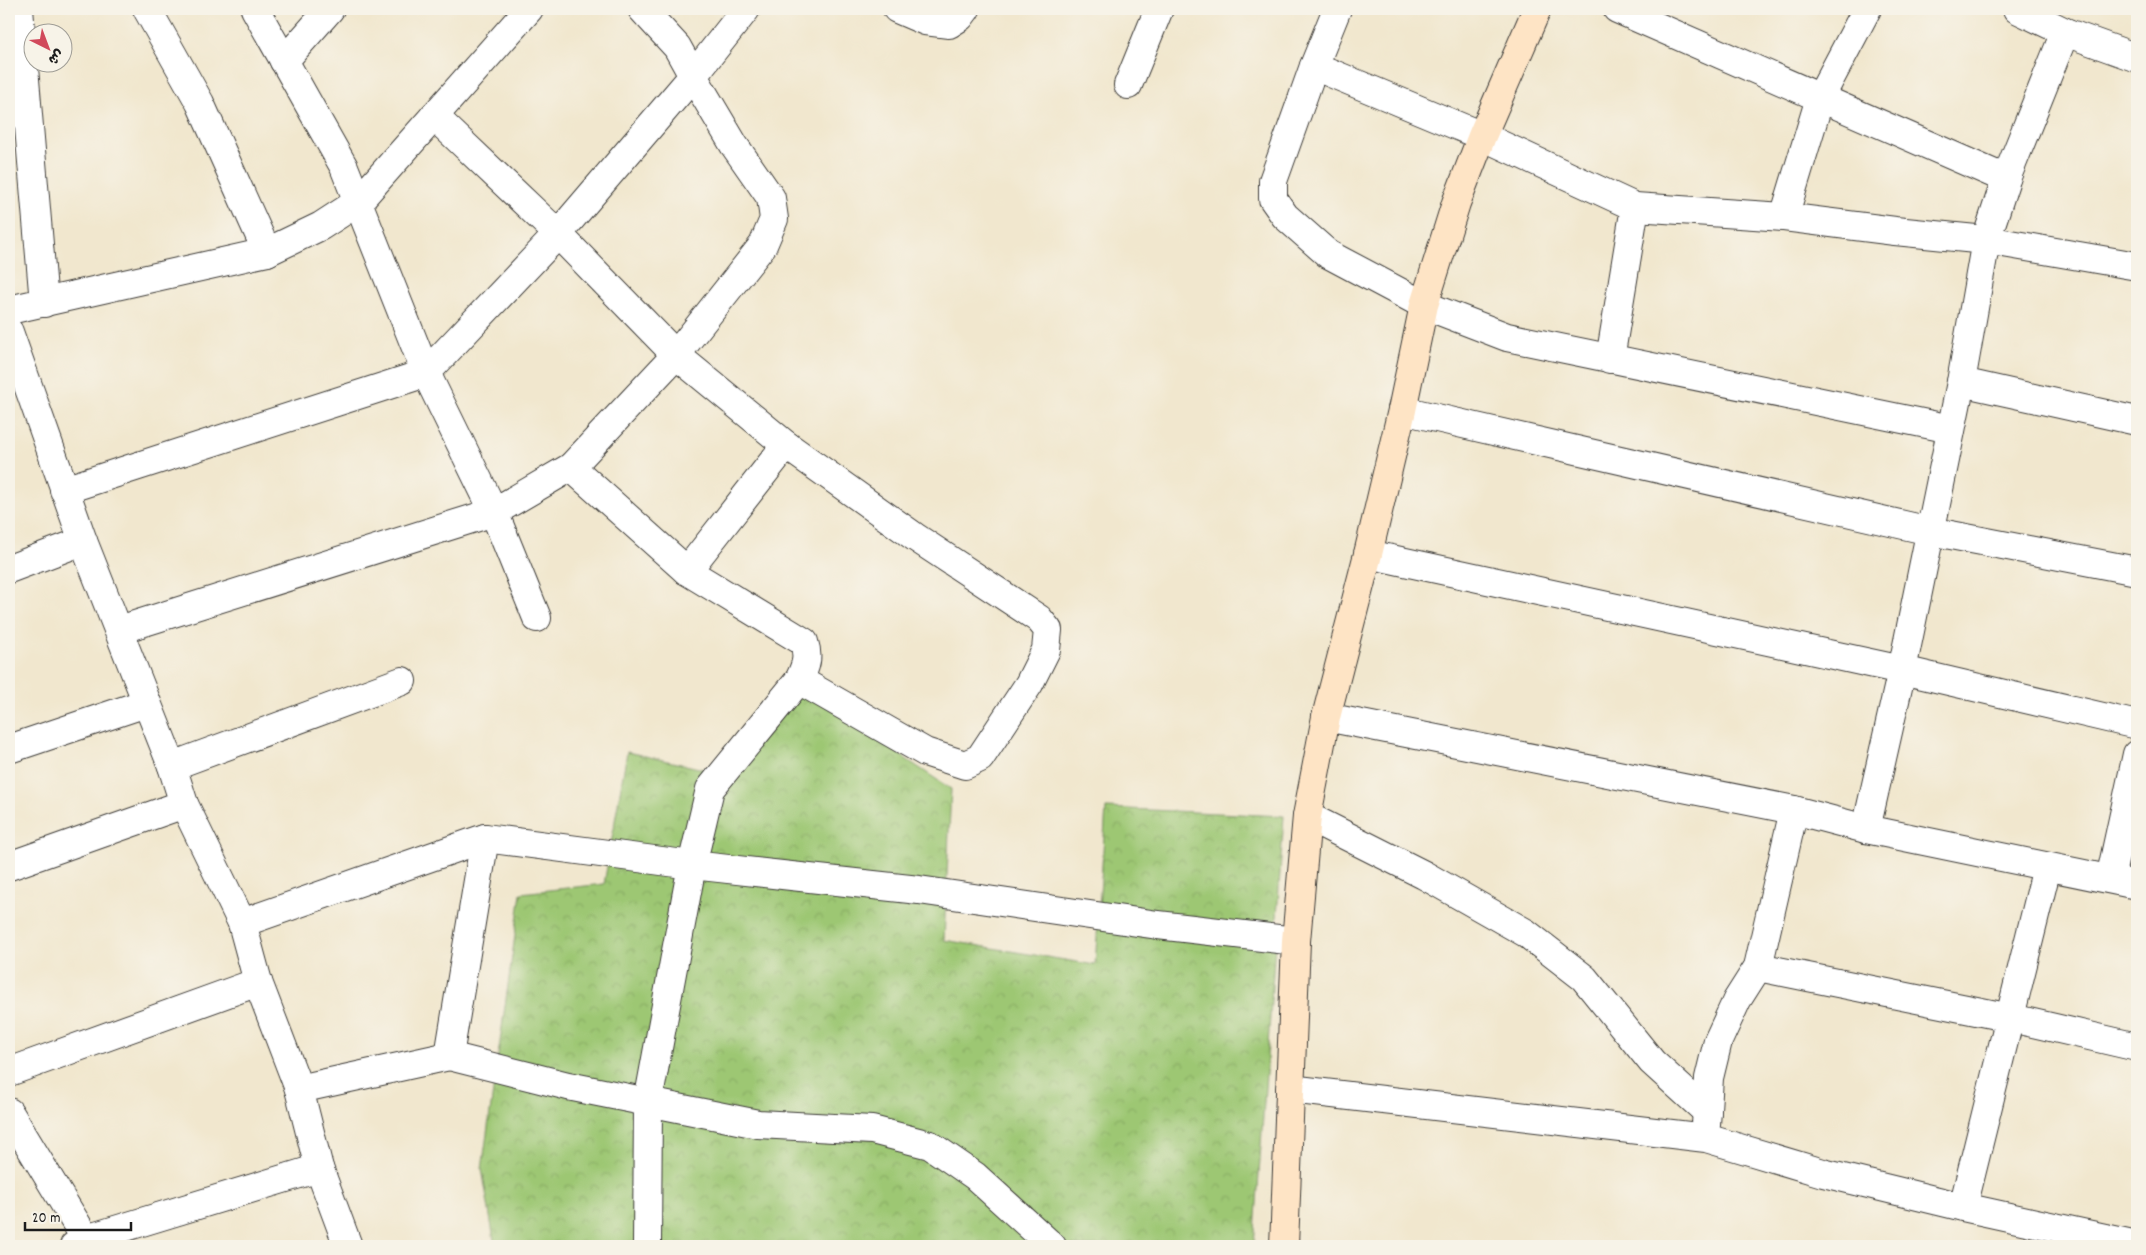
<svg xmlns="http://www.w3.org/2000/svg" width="2146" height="1255" font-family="Dekko,'Playpen Sans Arabic',sans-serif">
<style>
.park{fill:url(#park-crowns);stroke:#5c7248}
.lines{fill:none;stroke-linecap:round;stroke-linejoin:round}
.street-casing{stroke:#3c3a37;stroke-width:30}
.secondary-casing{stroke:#3c3a37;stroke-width:30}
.street{stroke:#fff;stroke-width:28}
.secondary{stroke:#fee4c5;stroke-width:28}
</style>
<defs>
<pattern id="park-crowns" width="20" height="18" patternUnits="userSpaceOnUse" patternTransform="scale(1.25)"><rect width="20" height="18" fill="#9dc773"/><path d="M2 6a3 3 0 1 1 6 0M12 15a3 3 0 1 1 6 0" fill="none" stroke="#87aa63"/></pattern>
</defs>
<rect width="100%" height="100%" fill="#f7f3e8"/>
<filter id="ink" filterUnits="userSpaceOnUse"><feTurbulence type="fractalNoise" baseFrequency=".02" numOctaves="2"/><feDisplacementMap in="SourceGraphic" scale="10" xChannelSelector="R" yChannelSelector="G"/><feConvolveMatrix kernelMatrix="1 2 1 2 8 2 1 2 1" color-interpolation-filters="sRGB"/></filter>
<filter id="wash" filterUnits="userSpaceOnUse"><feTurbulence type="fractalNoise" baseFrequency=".0096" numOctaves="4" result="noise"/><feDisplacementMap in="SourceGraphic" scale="20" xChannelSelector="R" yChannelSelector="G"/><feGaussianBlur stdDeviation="1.12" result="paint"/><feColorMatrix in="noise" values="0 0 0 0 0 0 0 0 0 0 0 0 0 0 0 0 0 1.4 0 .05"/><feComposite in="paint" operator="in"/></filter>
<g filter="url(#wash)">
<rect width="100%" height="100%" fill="#f1e7ce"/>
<polygon class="park" points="801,689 951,789 944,940 1095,965 1106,808 1284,816 1254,1246 495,1246 482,1169 521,893 604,884 627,752 708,770"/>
</g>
<g filter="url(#ink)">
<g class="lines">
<g class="street-casing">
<g id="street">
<polyline points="19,9 44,303"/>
<polyline points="147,9 200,103 267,252"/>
<polyline points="255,9 344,167 426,373 494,512 537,618"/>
<polyline points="642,9 677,47 693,76 746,9"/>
<polyline points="897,9 925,21 949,24 960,17 966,9"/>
<polyline points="1337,9 1314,66 1273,181 1273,199 1285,216 1328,254 1424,305 1507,337 1951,429"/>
<polyline points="1617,9 2006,179"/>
<polyline points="2017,9 2065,32 2137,58"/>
<polyline points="284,61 330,9"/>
<polyline points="1314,66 1482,136 1635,207 1784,217 1895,231 1986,240 2137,266"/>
<polyline points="1128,85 1159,9"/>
<polyline points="434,116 558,234 676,355 786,445 915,537 1039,619 1048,630 1046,650 1029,684 980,758 965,765 925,752 799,680"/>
<polyline points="1784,217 1820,98 1867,9"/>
<polyline points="9,310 267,252 321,226 358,202 529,9"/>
<polyline points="9,332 83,541 172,766 184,804 242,923 258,982 299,1089 319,1168 348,1246"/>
<polyline points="1610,359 1635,207"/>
<polyline points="1961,382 2137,421"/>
<polyline points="1402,410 1930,531 2137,571"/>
<path d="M571 467 687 571 804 642C809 657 806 666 799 680L710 789 692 865 648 1102 647 1246"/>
<polyline points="64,490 426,373 558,234 693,76 734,145 771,198 774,219 763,245 676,355 571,467 494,512 119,630"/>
<polyline points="1368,554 1902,670 2137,725"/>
<polyline points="9,569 83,541"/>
<polyline points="687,571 786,445"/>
<polyline points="1326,717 1794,810 1866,829 2137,885"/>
<polyline points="9,749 146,703"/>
<polyline points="172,766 402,681"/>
<polyline points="1307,816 1424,875 1526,933 1584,978 1652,1062 1707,1112"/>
<polyline points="1866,829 1902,670 1961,382 1986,240 2006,179 2065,32"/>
<polyline points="9,866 184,804"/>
<polyline points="2110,879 2137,754"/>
<polyline points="242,923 485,838 692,865 919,890 1158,925 1296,941"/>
<polyline points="1758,967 2011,1018 2137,1047"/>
<polyline points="449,1056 568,1086 758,1124 872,1130 930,1145 975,1176 1052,1246"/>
<polyline points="9,1072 258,982"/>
<polyline points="299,1089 449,1056 485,838"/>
<polyline points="1290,1089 1706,1138 1823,1173 1963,1207 2137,1245"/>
<polyline points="9,1112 90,1246"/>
<polyline points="1706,1125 1709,1078 1718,1041 1737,1000 1758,967 1794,810"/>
<polyline points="1963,1207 2047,867"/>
<polyline points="74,1246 86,1239 319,1168"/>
</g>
</g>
<g class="secondary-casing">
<polyline id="secondary" points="1284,1246 1296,941 1307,816 1326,717 1368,554 1402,410 1424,305 1456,203 1482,136 1537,9"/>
</g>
<use href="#street" class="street"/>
<use href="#secondary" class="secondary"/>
</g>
</g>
<rect width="2146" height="1255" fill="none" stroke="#f7f3e8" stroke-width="30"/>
<g transform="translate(48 48) rotate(138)"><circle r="24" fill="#f7f3e8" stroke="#9f9d96"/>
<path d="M0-4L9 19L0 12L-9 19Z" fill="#d1495b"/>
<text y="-8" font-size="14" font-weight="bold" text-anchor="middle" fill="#1c1c1c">ش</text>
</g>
<path d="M25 1222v8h106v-8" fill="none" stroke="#1c1c1c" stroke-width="2.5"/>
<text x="32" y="1222" font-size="15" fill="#1c1c1c" stroke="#f7f3e8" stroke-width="4" paint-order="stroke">20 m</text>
</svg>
